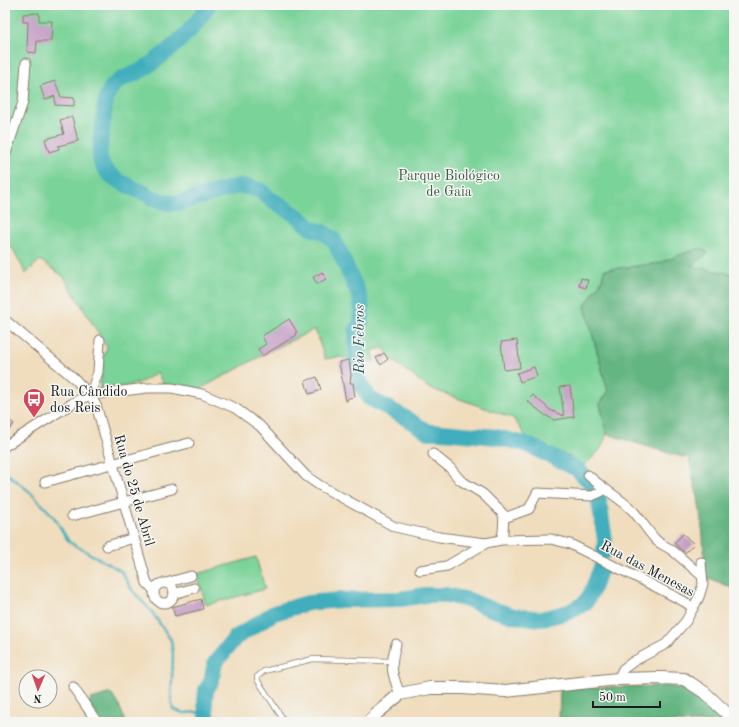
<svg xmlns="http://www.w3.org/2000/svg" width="739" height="727" font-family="'Old Standard TT',serif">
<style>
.green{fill:#7ad399;stroke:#4b785a}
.forest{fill:#63b581;stroke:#40684e}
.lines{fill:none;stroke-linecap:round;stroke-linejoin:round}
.stream{stroke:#3faebc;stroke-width:2.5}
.river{stroke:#3faebc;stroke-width:16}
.building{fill:#c49dc5}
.lane-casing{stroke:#867c6c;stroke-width:6}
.street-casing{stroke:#867c6c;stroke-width:11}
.secondary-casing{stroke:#867c6c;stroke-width:14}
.lane{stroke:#fff;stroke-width:4.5}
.street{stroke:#fff;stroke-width:9}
.secondary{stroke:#fff;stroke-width:12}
.labels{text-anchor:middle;stroke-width:3;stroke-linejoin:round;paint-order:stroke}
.park-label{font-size:14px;fill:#3d5c48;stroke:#f6f6f2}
.poi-label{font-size:14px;fill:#1c1c1c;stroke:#f6f6f2;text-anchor:start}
.street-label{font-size:14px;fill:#1c1c1c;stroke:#f6f6f2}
.water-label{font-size:15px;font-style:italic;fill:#2c5e64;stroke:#f6f6f2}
</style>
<rect width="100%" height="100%" fill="#f6f6f2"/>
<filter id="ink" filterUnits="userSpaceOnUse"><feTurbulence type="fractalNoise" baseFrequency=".025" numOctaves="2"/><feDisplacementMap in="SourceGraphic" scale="8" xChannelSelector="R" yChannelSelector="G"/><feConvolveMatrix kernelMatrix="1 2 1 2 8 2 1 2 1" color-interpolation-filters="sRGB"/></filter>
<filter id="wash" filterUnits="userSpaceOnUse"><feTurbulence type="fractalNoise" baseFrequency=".012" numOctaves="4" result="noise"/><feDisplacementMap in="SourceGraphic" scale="16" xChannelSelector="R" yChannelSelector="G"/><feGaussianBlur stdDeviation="0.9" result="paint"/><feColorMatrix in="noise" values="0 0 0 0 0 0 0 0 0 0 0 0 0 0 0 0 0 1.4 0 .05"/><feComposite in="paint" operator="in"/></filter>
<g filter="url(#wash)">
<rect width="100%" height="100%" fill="#f0ddbd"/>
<g class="green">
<path d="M5 5H734V273L730 274 690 266 708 253H685L660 263 604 270 602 280 585 306 608 392 600 404 607 434 600 450 584 466 569 456 545 447 533 441 525 435 513 418 429 388 390 358 384 348 373 350 374 362 338 357 325 359 315 329 272 350 200 389 163 384 157 372C141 386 120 388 100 388L103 359 107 347 63 276 40 260 26 274 13 249 5 243Z"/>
<polygon points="256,557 265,589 206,605 197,574"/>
</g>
<g class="forest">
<polygon points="701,248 708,253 691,266 730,274 734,273 734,589 705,576 703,535 698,497 694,483 689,457 683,457 668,453 607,434 600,404 608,392 585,306 602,280 604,270 660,263 685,253"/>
<polygon points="664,686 694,690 734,722 559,722 560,688"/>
<polygon points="111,693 118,703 126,722 88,722 84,715 91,699"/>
</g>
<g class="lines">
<polyline class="stream" points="5,472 30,492 54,517 69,542 121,571 132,590 151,611 171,640 173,655 171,700 173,709 183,713 199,712 206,714"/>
<g class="river">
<path d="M144 193C129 186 102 177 100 157 99 149 101 138 102 130 104 118 104 105 108 93 114 80 128 77 140 71 158 60 176 45 190 30 198 22 202 13 209 5"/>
<polyline points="152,198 170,203 179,203 238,186 249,187 261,191 269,198 296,215 311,228 323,232 334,240 357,290 361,301 362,312 361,321 356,332 357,363 360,382 369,398 404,417 428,432 443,432 496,437 526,444 577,469 597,489 605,540 604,552"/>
<polyline points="207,722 205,702 206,690 211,682 215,663 235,638 274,613 308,603 340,600 401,599 425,595 446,595 469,600 488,608 514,616 541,619 569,612 585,603 591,593 601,568"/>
</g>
</g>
<g id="blocks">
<g class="building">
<polygon points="39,13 39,21 52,21 51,41 37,41 36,53 27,52 28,22 23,22 23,14"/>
<polygon points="55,81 61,97 74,98 74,106 55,105 55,96 45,100 40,86"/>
<polygon points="72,117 78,141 58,146 59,149 49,152 45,139 64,134 60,120"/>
<polygon points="322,272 326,279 317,284 313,277"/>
<polygon points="581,278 588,280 586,288 579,286"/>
<polygon points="289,319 297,332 295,333 297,335 262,356 258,349 266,344 262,336"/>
<polygon points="517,340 520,368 504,370 501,342"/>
<polygon points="384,353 388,359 381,365 376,358"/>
<polygon points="349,360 351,374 350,383 353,383 355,397 348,398 347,401 346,401 339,362"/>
<polygon points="534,367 537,376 520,382 517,373"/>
<polygon points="317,377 321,390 309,394 305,381"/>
<polygon points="570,386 574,417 554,420 545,415 527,401 533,395 550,410 564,416 560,387"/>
<polygon points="5,417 14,424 5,435"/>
<polygon points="683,534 694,544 685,553 674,543"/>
<polygon points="201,599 203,609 175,616 172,607"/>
</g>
</g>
</g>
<g filter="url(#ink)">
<use href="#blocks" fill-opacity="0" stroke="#867c6c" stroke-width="1"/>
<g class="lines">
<g class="lane-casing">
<polyline id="lane" points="285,722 258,681 257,677 264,671 313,659 391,661"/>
</g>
<g class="street-casing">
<g id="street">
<polyline points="5,156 23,102 26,63"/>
<polyline points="5,320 75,379 90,395 96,405 147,583 154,590"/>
<polyline points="90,395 98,372 100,340"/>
<polyline points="5,446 76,401 90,395 147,388 172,388 202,394 235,408 260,426 306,476 319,485 395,527 439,537 486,543"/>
<polyline points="433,454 450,468 460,480 483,494 504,515 503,532 501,540"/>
<path d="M588 475C602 489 620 497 634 512 642 521 648 532 657 541 662 545 668 547 673 551 683 559 691 567 701 575"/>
<polyline points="45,482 189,443"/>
<polyline points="72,516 172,489"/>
<polyline points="504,518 529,509 537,493 592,496 601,492 603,488"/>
<polyline points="107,546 134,538"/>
<polyline points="420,570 447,566 486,543 501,540 551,539 570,544 658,588 685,602 693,608 686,621 666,644 634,661 623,669 618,679"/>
<polyline points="166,583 191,576"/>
<circle cx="164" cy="593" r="10"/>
<polyline points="174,594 194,588"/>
<polyline points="693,608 699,597 703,584 701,562"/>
<path d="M396 644C390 666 391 672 400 694"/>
<polyline points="73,687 97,722"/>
</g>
</g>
<g class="secondary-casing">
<polyline id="secondary" points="369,722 376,714 400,694 430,688 462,688 505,691 618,679 660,678 684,679 704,692 734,720"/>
</g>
<use href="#lane" class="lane"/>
<use href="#street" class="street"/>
<use href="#secondary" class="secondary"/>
</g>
</g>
<defs>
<g id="bus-pin" transform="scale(1.15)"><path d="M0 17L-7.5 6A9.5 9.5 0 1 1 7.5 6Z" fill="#d1495b" stroke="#f6f6f2"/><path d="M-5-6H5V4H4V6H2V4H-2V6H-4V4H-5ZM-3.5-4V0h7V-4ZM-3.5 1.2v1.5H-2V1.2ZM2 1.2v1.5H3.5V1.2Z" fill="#fff"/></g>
</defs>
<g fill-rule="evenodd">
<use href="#bus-pin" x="34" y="399"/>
</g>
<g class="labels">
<g class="park-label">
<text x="449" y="180">Parque Biológico<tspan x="449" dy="16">de Gaia</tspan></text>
</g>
<g class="poi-label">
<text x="50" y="396">Rua Cândido<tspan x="50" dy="16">dos Reis</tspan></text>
</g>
<g class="street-label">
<text transform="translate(135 490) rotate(74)" y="5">Rua do 25 de Abril</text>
<text transform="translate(648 568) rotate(28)" y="5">Rua das Menesas</text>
</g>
<g class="water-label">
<text transform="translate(359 339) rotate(-90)" y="5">Rio Febros</text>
</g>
</g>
<rect width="739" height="727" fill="none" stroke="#f6f6f2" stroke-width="20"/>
<g transform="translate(38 689) rotate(182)"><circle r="19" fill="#f6f6f2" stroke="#9f9f9c"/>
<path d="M0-3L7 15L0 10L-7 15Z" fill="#d1495b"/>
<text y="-6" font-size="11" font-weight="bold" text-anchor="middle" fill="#1c1c1c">N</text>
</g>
<path d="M593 701v6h67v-6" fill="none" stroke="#1c1c1c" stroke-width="2"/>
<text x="599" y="701" font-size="12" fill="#1c1c1c" stroke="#f6f6f2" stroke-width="3" paint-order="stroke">50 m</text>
</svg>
